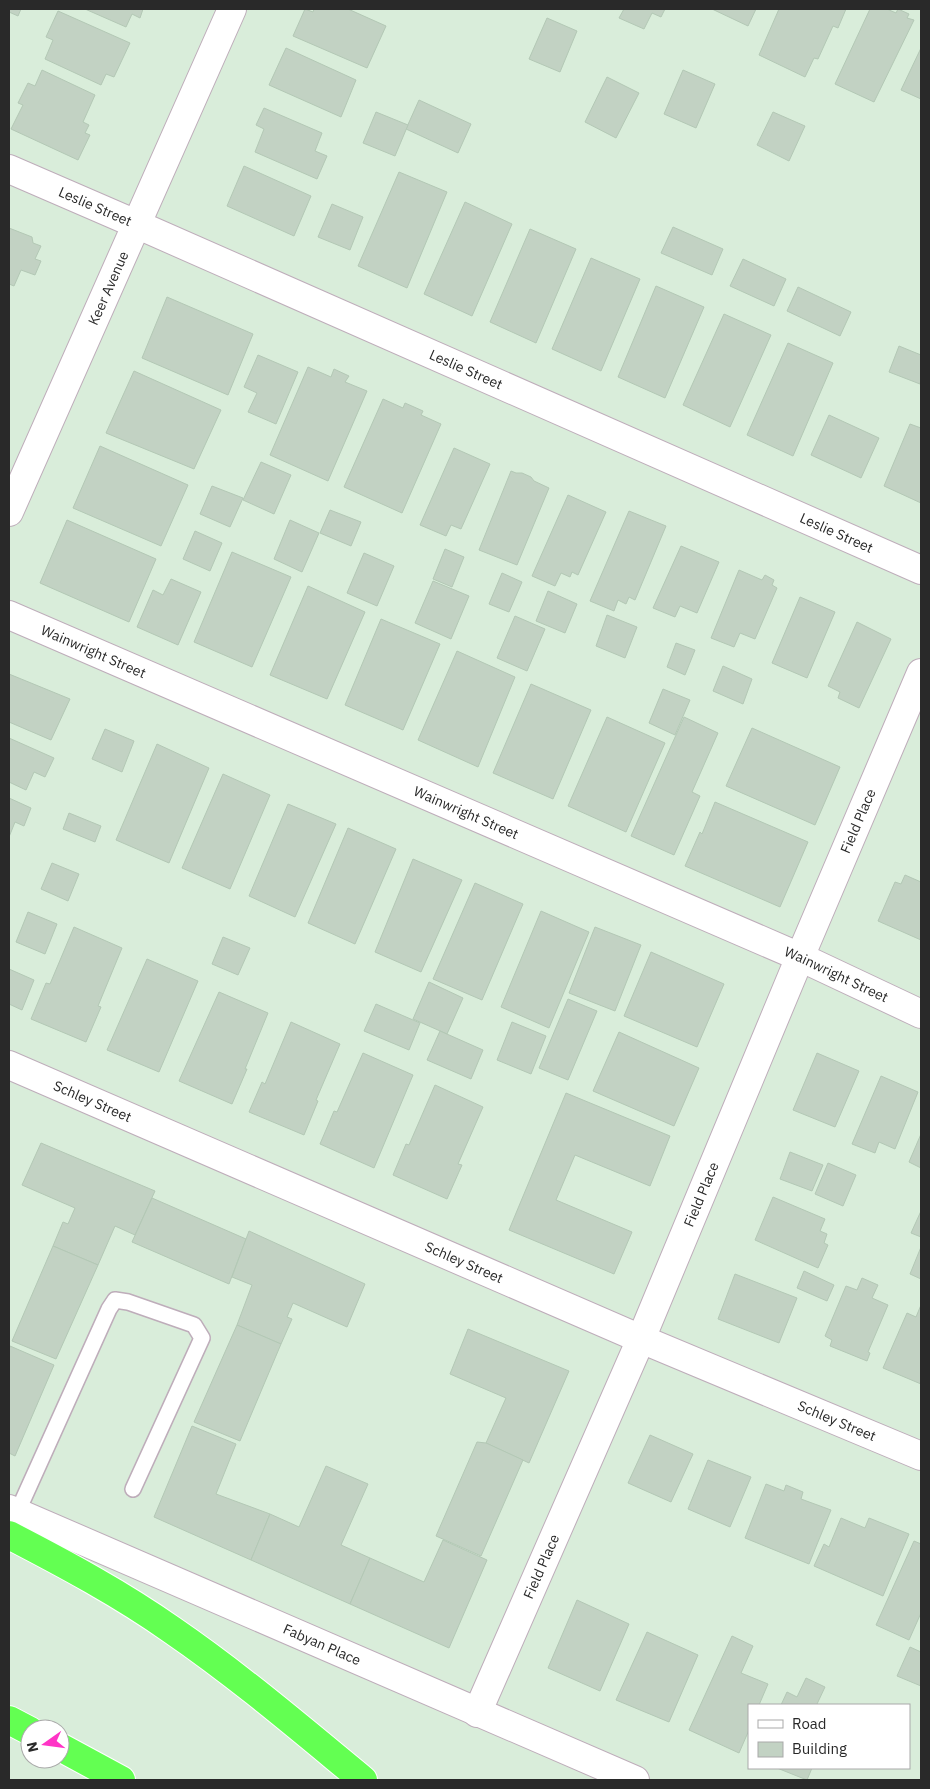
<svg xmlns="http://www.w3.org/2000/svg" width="930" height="1789" font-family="'IBM Plex Sans',sans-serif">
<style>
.building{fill:#c2d2c3;stroke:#b3c8b5}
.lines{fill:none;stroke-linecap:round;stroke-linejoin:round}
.service-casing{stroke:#beadba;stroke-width:18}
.minor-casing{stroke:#beadba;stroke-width:30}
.secondary-casing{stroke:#beadba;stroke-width:30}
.motorway-casing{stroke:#fff;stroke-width:30}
.service{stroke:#fff;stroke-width:15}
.minor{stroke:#fff;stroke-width:28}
.secondary{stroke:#fff;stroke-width:28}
.motorway{stroke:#63ff52;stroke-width:28}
.labels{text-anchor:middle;stroke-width:4;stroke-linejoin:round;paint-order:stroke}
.street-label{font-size:14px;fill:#292929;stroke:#fff}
</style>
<rect width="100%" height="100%" fill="#d9edda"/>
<g class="building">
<polygon points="9,9 21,9 18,16 9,12"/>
<polygon points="85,9 143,9 140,18 132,14 126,27"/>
<polygon points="305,9 313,12 314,9 348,9 386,26 367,68 293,36"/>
<polygon points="624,9 665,9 661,17 652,13 644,29 619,18"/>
<polygon points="712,9 756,9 748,26"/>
<polygon points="779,9 846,9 838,28 833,26 818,59 814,58 805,77 759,55"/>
<polygon points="870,9 887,9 896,13 898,9 909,14 907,18 914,20 874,102 835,84"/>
<polygon points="58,11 130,43 114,77 106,74 101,85 45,59 53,40 46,37"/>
<polygon points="547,18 577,31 560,72 529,59"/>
<polygon points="286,48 356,80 341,117 269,85"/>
<polygon points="921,48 921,99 901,90"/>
<polygon points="42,70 95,95 83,122 89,125 85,133 90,135 78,160 11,129 23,105 18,103 28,83 35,86"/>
<polygon points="683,70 715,84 696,128 664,114"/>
<polygon points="607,77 639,93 616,138 585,122"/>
<polygon points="419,100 471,124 458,153 406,129"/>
<polygon points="264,108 322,133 315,151 327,156 317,179 255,152 264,129 256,125"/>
<polygon points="376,112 408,125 395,156 363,143"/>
<polygon points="773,112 805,126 789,161 757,145"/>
<polygon points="244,166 311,196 294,236 227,206"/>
<polygon points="399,172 447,192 407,288 358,266"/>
<polygon points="465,202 512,224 472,316 424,294"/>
<polygon points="332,204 363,217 350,250 318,237"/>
<polygon points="673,227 723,249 712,275 661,253"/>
<polygon points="9,228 32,237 33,243 41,246 35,259 41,261 35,275 21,270 14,286 9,284"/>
<polygon points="530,229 576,249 536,343 490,322"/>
<polygon points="591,258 640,279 601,371 552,349"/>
<polygon points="743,259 786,279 774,306 730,286"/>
<polygon points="656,286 704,307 665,398 618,377"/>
<polygon points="798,287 851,312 840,336 787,311"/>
<polygon points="167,297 253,334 228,395 142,358"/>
<polygon points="724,314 771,335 730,427 683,405"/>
<polygon points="788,343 833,363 793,456 747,435"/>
<polygon points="899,346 921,355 921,379 920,384 889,372"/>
<polygon points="258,355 298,372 276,424 248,412 257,393 244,387"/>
<polygon points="308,367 331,377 334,369 349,376 345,382 367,391 328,481 270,455"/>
<polygon points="134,371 221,410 194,469 106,433"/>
<polygon points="383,399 403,408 405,403 423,411 421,415 441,424 402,513 344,487"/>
<polygon points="829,415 879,438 861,478 811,455"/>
<polygon points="910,424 921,428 921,503 884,486"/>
<polygon points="100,446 188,485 161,546 73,508"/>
<polygon points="454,448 490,464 461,529 451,525 446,536 420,525"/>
<polygon points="261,462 291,475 274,514 243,500"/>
<polygon points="511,471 516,473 522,473 531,477 534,481 549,488 517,565 479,550"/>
<polygon points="212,486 243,498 230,527 200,514"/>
<polygon points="568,495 606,512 578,575 572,572 570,577 561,573 555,586 532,576"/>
<polygon points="330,510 361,522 351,546 320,533"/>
<polygon points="629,511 666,526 635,600 629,597 626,604 618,600 614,611 590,601"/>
<polygon points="67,520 156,559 129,622 40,583"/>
<polygon points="290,520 319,533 302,572 274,559"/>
<polygon points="195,531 222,543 210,571 183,559"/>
<polygon points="681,546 719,562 697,613 680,606 675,617 653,608"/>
<polygon points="445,549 464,557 452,587 433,579"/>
<polygon points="232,552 291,577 252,667 194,642"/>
<polygon points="364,553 394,566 377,606 347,593"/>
<polygon points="739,570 762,580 765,575 774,580 772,585 777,588 755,639 740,633 734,647 711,638"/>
<polygon points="502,573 522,582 509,612 489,604"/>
<polygon points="171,579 201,592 178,645 137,627 153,590 163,595"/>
<polygon points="433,581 469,596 451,639 415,623"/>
<polygon points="308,586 365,612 327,699 270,675"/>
<polygon points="548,591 577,604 565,633 536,621"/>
<polygon points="800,597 835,612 807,678 772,663"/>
<polygon points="607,615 637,627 625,658 596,646"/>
<polygon points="515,616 545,629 527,671 497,658"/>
<polygon points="381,619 440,644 403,730 345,705"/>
<polygon points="857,622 891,639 859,708 838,698 840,692 828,686"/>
<polygon points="676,643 695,650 685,675 667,667"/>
<polygon points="457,651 515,677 478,767 418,740"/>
<polygon points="723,666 752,679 743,704 713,691"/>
<polygon points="9,674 70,699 51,740 9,722"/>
<polygon points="531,684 591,710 553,799 493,773"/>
<polygon points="663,689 690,700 675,735 649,723"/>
<polygon points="607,717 665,743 626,832 568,806"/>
<polygon points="684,717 718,733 692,792 700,796 674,855 631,836"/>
<polygon points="752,728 840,767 815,825 726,786"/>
<polygon points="105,729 134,741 122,772 92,759"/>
<polygon points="9,738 54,758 45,777 34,772 26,790 9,782"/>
<polygon points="157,744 209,768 169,863 116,840"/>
<polygon points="223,774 270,795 230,889 182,868"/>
<polygon points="9,798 31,808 24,826 15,822 9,837"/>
<polygon points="715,802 808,842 780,907 685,866 700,832 702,834"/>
<polygon points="288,804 336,824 295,917 249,896"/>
<polygon points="69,813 101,826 95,842 63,829"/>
<polygon points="348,828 396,849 355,944 308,923"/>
<polygon points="413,859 462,880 421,972 375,952"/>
<polygon points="52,863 79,874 68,901 41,889"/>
<polygon points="905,875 921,882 921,940 878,921 895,882 901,884"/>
<polygon points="475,883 523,904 482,1000 433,979"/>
<polygon points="541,911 589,932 549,1028 501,1007"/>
<polygon points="28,912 57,924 45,954 16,942"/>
<polygon points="74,927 122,948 98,1006 101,1007 86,1042 31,1019 46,983 50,984"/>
<polygon points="595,927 641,945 615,1011 569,993"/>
<polygon points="223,937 250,948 238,975 212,964"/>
<polygon points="651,952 724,984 697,1047 624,1016"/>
<polygon points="147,959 198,981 159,1072 107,1050"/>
<polygon points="9,969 34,980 22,1010 9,1004"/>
<polygon points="429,982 463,998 447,1034 413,1019"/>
<polygon points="219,992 268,1013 245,1069 247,1069 232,1104 179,1081"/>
<polygon points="568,999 597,1011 568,1080 539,1068"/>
<polygon points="376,1004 420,1023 409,1050 364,1031"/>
<polygon points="291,1022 340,1044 316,1100 318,1101 304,1135 249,1112 262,1082 265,1084"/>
<polygon points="512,1022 546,1036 531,1074 497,1060"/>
<polygon points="440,1031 483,1050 471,1079 427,1060"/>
<polygon points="619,1032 699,1068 674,1126 593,1091"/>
<polygon points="363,1053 413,1075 374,1168 320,1144 334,1111 337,1112"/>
<polygon points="817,1053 859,1071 835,1127 793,1110"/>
<polygon points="881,1076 918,1092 895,1149 879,1142 875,1153 852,1144"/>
<polygon points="435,1085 483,1107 458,1164 462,1165 447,1199 393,1175 406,1144 409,1145"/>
<polygon points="566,1093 670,1136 650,1186 575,1155 556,1200 632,1232 614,1274 509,1230"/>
<polygon points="921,1134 921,1168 909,1162"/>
<polygon points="41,1143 155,1191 135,1235 115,1226 98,1265 53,1246 63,1222 68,1224 75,1208 22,1185"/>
<polygon points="790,1152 823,1165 812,1191 780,1179"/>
<polygon points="828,1163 856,1175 843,1206 815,1194"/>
<polygon points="773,1197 825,1219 820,1231 827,1234 824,1243 828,1245 818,1268 755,1240"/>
<polygon points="152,1198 246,1239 229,1284 132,1242"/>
<polygon points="921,1211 921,1237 911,1233"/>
<polygon points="249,1231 365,1284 347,1327 293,1303 287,1317 292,1319 281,1344 237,1325 252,1285 232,1277"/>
<polygon points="53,1246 98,1265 56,1359 12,1341"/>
<polygon points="921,1247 921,1279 910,1274"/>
<polygon points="804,1271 834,1285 827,1301 797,1288"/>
<polygon points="735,1274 797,1298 779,1343 718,1319"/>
<polygon points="862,1278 878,1285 872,1298 888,1305 868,1352 870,1353 867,1361 830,1346 832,1340 825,1336 846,1286 857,1290"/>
<polygon points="921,1305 921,1384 883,1368 907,1313 916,1317"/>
<polygon points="237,1325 281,1344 240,1441 194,1422"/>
<polygon points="468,1329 569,1371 529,1463 486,1443 506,1398 450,1374"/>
<polygon points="10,1346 54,1365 15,1456 9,1453 9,1350"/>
<polygon points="192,1426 236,1444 216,1494 270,1514 251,1560 154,1517"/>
<polygon points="650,1435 693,1454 671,1502 628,1483"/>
<polygon points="477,1442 486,1443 523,1460 481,1556 436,1536"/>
<polygon points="708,1460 751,1477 730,1527 688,1509"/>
<polygon points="326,1466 368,1484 341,1545 370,1558 350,1604 251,1560 270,1514 299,1527"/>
<polygon points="766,1484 784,1491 786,1485 803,1492 801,1499 831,1510 809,1564 745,1538"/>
<polygon points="841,1518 865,1528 869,1518 909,1534 883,1596 814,1566 824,1544 829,1547"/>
<polygon points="443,1540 487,1560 449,1648 350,1604 370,1558 424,1582"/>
<polygon points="914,1541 921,1544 921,1613 909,1640 876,1625"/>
<polygon points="577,1600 629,1624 600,1691 548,1668"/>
<polygon points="647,1632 698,1655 669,1722 616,1700"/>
<polygon points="732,1636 753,1646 741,1673 768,1684 759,1705 749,1705 749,1730 739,1753 689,1730"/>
<polygon points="910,1647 921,1652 921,1686 897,1676"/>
<polygon points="806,1678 825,1687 817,1704 819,1705 781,1705 787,1692 797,1697"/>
<polygon points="777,1768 812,1768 807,1780"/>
</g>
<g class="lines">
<g class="service-casing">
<polyline id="service" points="17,1513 109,1309 115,1300 128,1302 194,1325 202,1338 133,1489"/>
</g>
<g class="minor-casing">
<g id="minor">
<path id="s1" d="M9 169 136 224 921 570"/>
<path id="s2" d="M9 512 232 9"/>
<path id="s3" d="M9 615 800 957 921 1014"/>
<path id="s4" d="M9 1065 641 1339 921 1456"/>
<path id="s5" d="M477 1713 641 1339 800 957 921 673"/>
</g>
</g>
<g class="secondary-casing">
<g id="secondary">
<path id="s6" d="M9 1509 635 1780"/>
</g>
</g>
<g class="motorway-casing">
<g id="motorway">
<path d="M9 1535C65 1564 121 1594 172 1630 239 1676 301 1729 363 1780"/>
<polyline points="9,1720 30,1731"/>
<polyline points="60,1747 121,1780"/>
</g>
</g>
<use href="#service" class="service"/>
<use href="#minor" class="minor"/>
<use href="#secondary" class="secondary"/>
<use href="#motorway" class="motorway"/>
</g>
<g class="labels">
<g class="street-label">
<text dy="5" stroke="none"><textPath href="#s1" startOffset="94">Leslie Street</textPath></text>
<text dy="5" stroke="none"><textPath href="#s2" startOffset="245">Keer Avenue</textPath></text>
<text dy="5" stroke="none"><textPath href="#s1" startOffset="499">Leslie Street</textPath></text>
<text dy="5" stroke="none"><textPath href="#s1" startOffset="904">Leslie Street</textPath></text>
<text dy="5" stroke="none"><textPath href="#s3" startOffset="92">Wainwright Street</textPath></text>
<text dy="5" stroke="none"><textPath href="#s3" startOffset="498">Wainwright Street</textPath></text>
<text dy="5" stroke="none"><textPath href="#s5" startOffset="970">Field Place</textPath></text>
<text dy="5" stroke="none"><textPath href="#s3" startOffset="902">Wainwright Street</textPath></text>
<text dy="5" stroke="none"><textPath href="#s4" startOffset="91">Schley Street</textPath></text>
<text dy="5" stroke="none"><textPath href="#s5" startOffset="565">Field Place</textPath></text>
<text dy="5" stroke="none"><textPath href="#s4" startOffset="496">Schley Street</textPath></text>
<text dy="5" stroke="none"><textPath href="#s4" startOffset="901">Schley Street</textPath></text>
<text dy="5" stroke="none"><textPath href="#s5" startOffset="160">Field Place</textPath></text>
<text dy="5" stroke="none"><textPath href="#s6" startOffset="341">Fabyan Place</textPath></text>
</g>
</g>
<rect width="930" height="1789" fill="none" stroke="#292929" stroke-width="20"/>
<rect x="748" y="1704" width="162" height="65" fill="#ffffff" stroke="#a9a9a9"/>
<rect x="758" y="1720" width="25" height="8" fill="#ffffff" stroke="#a9a9a9"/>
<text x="792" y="1729" font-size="15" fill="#292929">Road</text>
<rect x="758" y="1742" width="25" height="15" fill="#c2d2c3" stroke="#a9a9a9"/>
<text x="792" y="1754" font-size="15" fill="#292929">Building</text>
<g transform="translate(45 1744) rotate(256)"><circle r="24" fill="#ffffff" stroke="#a9a9a9"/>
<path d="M0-4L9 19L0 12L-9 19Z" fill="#ff34c6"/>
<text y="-8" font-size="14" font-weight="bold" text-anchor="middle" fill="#292929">N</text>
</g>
</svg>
